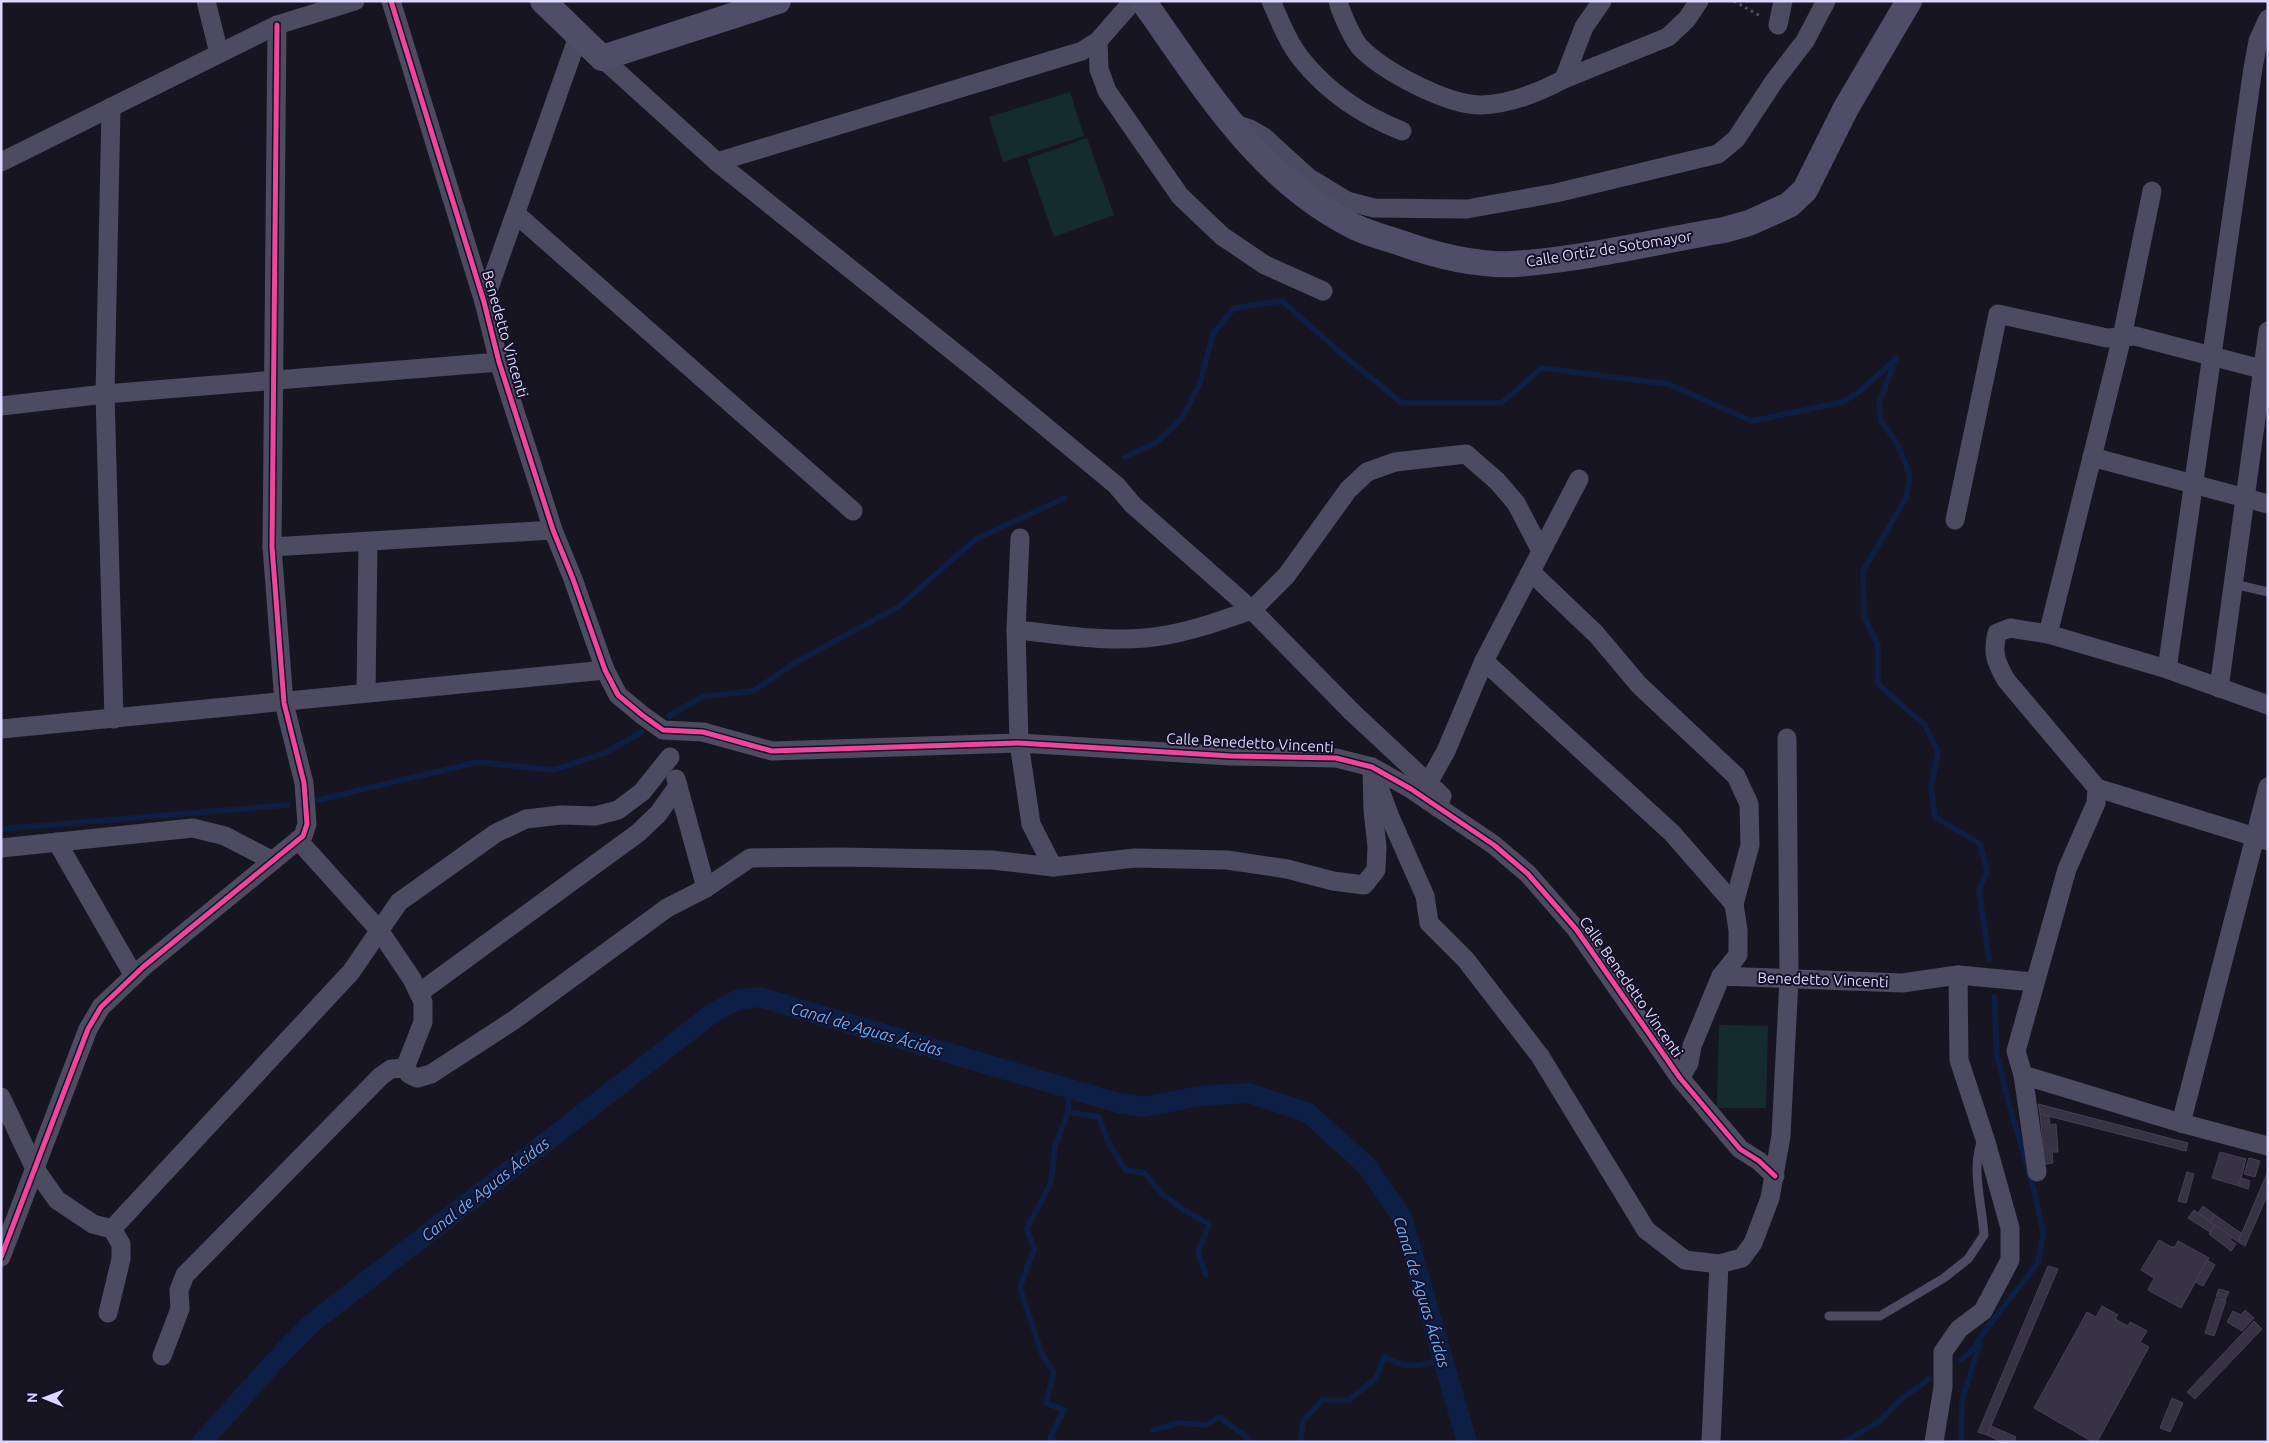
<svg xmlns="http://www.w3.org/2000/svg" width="2269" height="1443" font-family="Ubuntu,sans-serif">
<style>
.green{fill:#142c2f}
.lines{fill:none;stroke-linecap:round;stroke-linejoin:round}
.stream{stroke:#0e1f45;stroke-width:5.5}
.canal{stroke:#0e1f45;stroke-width:20}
.building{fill:#373344;stroke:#454056}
.path{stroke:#485463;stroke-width:3;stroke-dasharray:2.5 4;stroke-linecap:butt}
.lane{stroke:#4d4b62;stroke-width:9}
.street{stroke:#4d4b62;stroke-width:19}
.secondary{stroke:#504d68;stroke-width:26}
.cycleway-casing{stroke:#151027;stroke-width:8}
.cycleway{stroke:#ed469a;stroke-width:5}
.labels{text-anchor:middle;stroke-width:4;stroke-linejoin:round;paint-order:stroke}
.street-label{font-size:15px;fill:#ded7fe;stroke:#151027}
.water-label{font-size:16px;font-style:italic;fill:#66affd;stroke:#151027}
</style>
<rect width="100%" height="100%" fill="#181522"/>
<g class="green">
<polygon points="1070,92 1084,136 1003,162 989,117"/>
<polygon points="1087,138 1114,215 1054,237 1027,159"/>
<polygon points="1719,1025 1768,1026 1766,1108 1717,1108"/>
</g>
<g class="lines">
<g class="stream">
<polyline points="1896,359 1879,403 1881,421 1897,443 1910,475 1906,498 1863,571 1864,617 1878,645 1878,684 1925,725 1938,752 1931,787 1935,817 1980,844 1987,871 1979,890 1989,959"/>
<polyline points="1125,457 1156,443 1182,418 1200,383 1213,334 1234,308 1282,301 1342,354 1402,403 1501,403 1542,368 1668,384 1752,421 1843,402 1859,392 1897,358"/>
<polyline points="669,716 702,697 753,691 798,661 898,607 976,539 1065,498"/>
<polyline points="318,800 478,762 553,770 605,753 642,732"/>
<polyline points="1,829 288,805"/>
<polyline points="1068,1112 1099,1117 1108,1142 1125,1170 1144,1173 1162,1194 1184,1210 1209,1224 1198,1253 1206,1275"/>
<polyline points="1961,1360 1974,1348 1984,1332 2038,1263 2043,1233 2036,1197 2008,1100 1997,1055 1994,997"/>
<polyline points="1153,1430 1178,1423 1206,1425 1219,1417 1244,1435 1250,1442"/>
<polyline points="1057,1442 1050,1438 1064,1410 1046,1403 1054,1373 1042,1354 1020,1288 1034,1249 1027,1228 1051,1183 1055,1147 1068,1112 1069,1088"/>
<path d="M1301 1442 1303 1421 1322 1400H1349L1376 1378 1384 1357C1411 1370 1415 1366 1444 1360"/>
<polyline points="1844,1442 1880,1421 1899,1401 1929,1379"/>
<polyline points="1961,1442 1962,1401 1980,1343"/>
</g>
<polyline class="canal" points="202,1442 286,1349 312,1323 714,1012 737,1000 759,997 1118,1103 1144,1107 1200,1096 1249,1093 1308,1113 1366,1165 1402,1217 1467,1442"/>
</g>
<g class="building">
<polygon points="2038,1104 2188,1143 2186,1151 2040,1114"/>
<polygon points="2040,1114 2049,1116 2050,1125 2056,1124 2058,1152 2052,1152 2053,1163 2045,1164"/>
<polygon points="2220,1152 2246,1159 2239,1186 2212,1178"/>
<polygon points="2249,1158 2260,1161 2255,1177 2244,1174"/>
<polygon points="2268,1171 2268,1194 2245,1246 2238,1242"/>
<polygon points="2187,1172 2194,1174 2186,1203 2178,1201"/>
<polygon points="2241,1178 2250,1181 2248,1189 2239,1186"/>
<polygon points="2203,1206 2215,1215 2210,1222 2198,1213"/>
<polygon points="2194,1210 2215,1225 2210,1232 2188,1218"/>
<polygon points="2215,1215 2241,1233 2238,1242 2210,1222"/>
<polygon points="2215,1225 2232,1237 2230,1240 2236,1244 2231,1251 2209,1234"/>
<polygon points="2159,1240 2171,1247 2175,1247 2178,1241 2209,1258 2181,1308 2148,1290 2154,1278 2141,1270"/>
<polygon points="2207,1260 2215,1265 2203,1286 2195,1282"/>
<polygon points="2048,1266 2058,1269 1987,1435 1978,1432"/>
<polygon points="2219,1289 2229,1292 2225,1300 2216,1296"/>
<polygon points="2216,1298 2226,1301 2214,1336 2205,1333"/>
<polygon points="2102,1306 2118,1315 2115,1319 2128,1326 2130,1322 2147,1331 2140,1342 2149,1347 2097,1442 2093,1442 2034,1408 2087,1312 2096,1317"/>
<polygon points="2245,1310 2254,1318 2242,1331 2227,1322 2233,1311 2241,1315"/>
<polygon points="2254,1321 2262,1329 2195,1399 2187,1392"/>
<polygon points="2172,1398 2183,1403 2170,1432 2160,1428"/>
<polygon points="1991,1426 2016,1437 2014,1442 2002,1442 1987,1435"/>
</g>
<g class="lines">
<polyline class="path" points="1734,1 1762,17"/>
<g class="lane">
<polyline points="2234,584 2268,592"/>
<path d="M1829 1316H1880L1944 1278 1968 1259 1984 1235C1982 1203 1970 1167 1983 1137"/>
</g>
<g class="street">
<polyline points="206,1 219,53"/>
<polyline points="391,1 484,302 499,362 553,530 573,579 605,670 618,695 642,715 663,730 703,732 772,751 1019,743 1231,756 1336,758 1372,767 1411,789 1494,845 1528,874 1576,929 1680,1078 1740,1149 1759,1161 1775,1176"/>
<path d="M1271 1C1280 21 1288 43 1302 60 1328 92 1364 116 1402 131"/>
<path d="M1338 1C1341 13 1352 37 1359 46 1382 71 1447 105 1481 105 1511 104 1538 93 1564 79L1584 27 1602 1"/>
<polyline points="1778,25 1783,1"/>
<polyline points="1098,41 1099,69 1107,91 1180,196 1222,236 1265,265 1323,291"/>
<polyline points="602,58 717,162 984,376 1116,485 1133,505 1252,610 1286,576 1348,490 1367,472 1395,462 1466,454 1497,481 1516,503 1541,551"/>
<polyline points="1564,79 1668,37 1687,19 1699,1"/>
<polyline points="111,107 105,394 114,719"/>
<polyline points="1235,124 1250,129 1264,137 1309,178 1347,201 1374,208 1467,209 1556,193 1718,154 1736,139 1775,80 1805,41 1826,1"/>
<polyline points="1,162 277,25 355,1"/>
<polyline points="717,162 1082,51 1098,41 1133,1"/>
<polyline points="2152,191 2122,337 2048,634 2167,669 2268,705"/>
<polyline points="516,214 853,511"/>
<polyline points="484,302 579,34"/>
<polyline points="1,406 105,394 499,362"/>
<polyline points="2092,457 2268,504"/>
<polyline points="1955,520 1998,314 2107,338 2135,336 2261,369"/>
<path d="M1020 538 1016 630C1058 634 1102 642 1145 638 1182 635 1217 622 1252 610L1352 712 1442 796 1437 807"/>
<polyline points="272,547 553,530"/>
<polyline points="1532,573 1596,634 1639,685 1736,776 1749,804 1750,845 1734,904"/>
<polyline points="1016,630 1019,743 1031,824 1053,867"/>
<polyline points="1484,661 1672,833 1734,904 1738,930 1738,955 1721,976"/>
<polyline points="2167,669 2253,68 2258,41 2268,19"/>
<polyline points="2219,688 2268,331"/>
<polyline points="366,692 368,542"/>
<polyline points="1,729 605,670"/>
<polyline points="676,779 706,888"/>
<polyline points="1377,782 1390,817 1425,896 1429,923 1466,960 1540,1056 1646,1230 1685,1260 1719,1264"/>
<polyline points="1428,783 1446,751 1484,661 1579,479"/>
<polyline points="2097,788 2268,841"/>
<polyline points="298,840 379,930 412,979 423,1002 423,1022 405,1068"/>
<polyline points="57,842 134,976"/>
<polyline points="1,848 193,828 225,836 273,861"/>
<polyline points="419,993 638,833 658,814 678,786"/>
<polyline points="2023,1075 2181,1123 2268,1146"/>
<polyline points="1680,1078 1689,1063 1692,1046 1721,976 1902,983 1958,975 2034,982"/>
<polyline points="1,1097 35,1169 57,1200 93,1224 112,1229 121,1244 121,1259 108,1313"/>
<polyline points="2181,1123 2268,787"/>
<path d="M2037 1172 2023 1075 2016 1051 2067 869 2096 803 2097 788 2006 680C1996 662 1992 654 1997 633L2010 628 2048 634"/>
<polyline points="112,1229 351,972 399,902 496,833 526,819 561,815 595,816 618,810 642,792 670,757"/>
<polyline points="1,1257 88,1029 101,1007 143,967 303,836 307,824 304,783 284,703 272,547 277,25"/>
<polyline points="162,1356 180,1309 179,1290 185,1275 381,1076 391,1069 405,1068 409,1074 417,1078 431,1074 514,1020 667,908 706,888 750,858 842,857 992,860 1053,867 1135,858 1227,860 1287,869 1333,881 1364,885 1376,870 1377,847 1373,810 1372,767"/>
<polyline points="1711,1442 1719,1264 1742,1258 1753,1243 1770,1198 1781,1136 1789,979 1787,738"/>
<polyline points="1934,1442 1943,1387 1943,1352 1959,1329 1983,1311 2010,1260 2010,1228 1986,1142 1959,1060 1958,975"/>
</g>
<g class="secondary">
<polyline points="543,1 602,58 778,1"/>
<path d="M1143 1C1203 85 1259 180 1355 227 1370 234 1386 238 1401 243 1440 257 1485 268 1527 263 1593 257 1659 241 1724 230L1749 223 1789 205 1805 190 1846 108 1909 1"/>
</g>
<g class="cycleway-casing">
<g id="cycleway">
<polyline points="391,1 484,302 499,362 553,530 573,579 605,670 618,695 642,715 663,730 703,732 772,751 1019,743 1231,756 1336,758 1372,767 1411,789 1494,845 1528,874 1576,929 1680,1078 1740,1149 1759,1161 1775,1176"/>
<polyline points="1,1257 88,1029 101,1007 143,967 303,836 307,824 304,783 284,703 272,547 277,25"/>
</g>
</g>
<use href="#cycleway" class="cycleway"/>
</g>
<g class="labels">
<g class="street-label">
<text transform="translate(1609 249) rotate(-9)" y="5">Calle Ortiz de Sotomayor</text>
<text transform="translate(505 334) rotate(74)" y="5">Benedetto Vincenti</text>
<text transform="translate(1250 743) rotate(3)" y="5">Calle Benedetto Vincenti</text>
<text transform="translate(1823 980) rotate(2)" y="5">Benedetto Vincenti</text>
<text transform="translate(1631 987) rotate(55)" y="5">Calle Benedetto Vincenti</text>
</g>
<g class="water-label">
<text transform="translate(867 1029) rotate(16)" y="6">Canal de Aguas Ácidas</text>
<text transform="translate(485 1189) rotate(-38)" y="6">Canal de Aguas Ácidas</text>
<text transform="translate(1422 1292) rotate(73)" y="6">Canal de Aguas Ácidas</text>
</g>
</g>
<rect width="2269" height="1443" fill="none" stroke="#ded7fe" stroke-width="5"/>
<g transform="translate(45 1398) rotate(271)" stroke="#151027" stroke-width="4" paint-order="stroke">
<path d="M0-4L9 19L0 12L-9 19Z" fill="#ded7fe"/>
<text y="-8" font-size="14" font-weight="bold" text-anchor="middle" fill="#ded7fe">N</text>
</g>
</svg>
